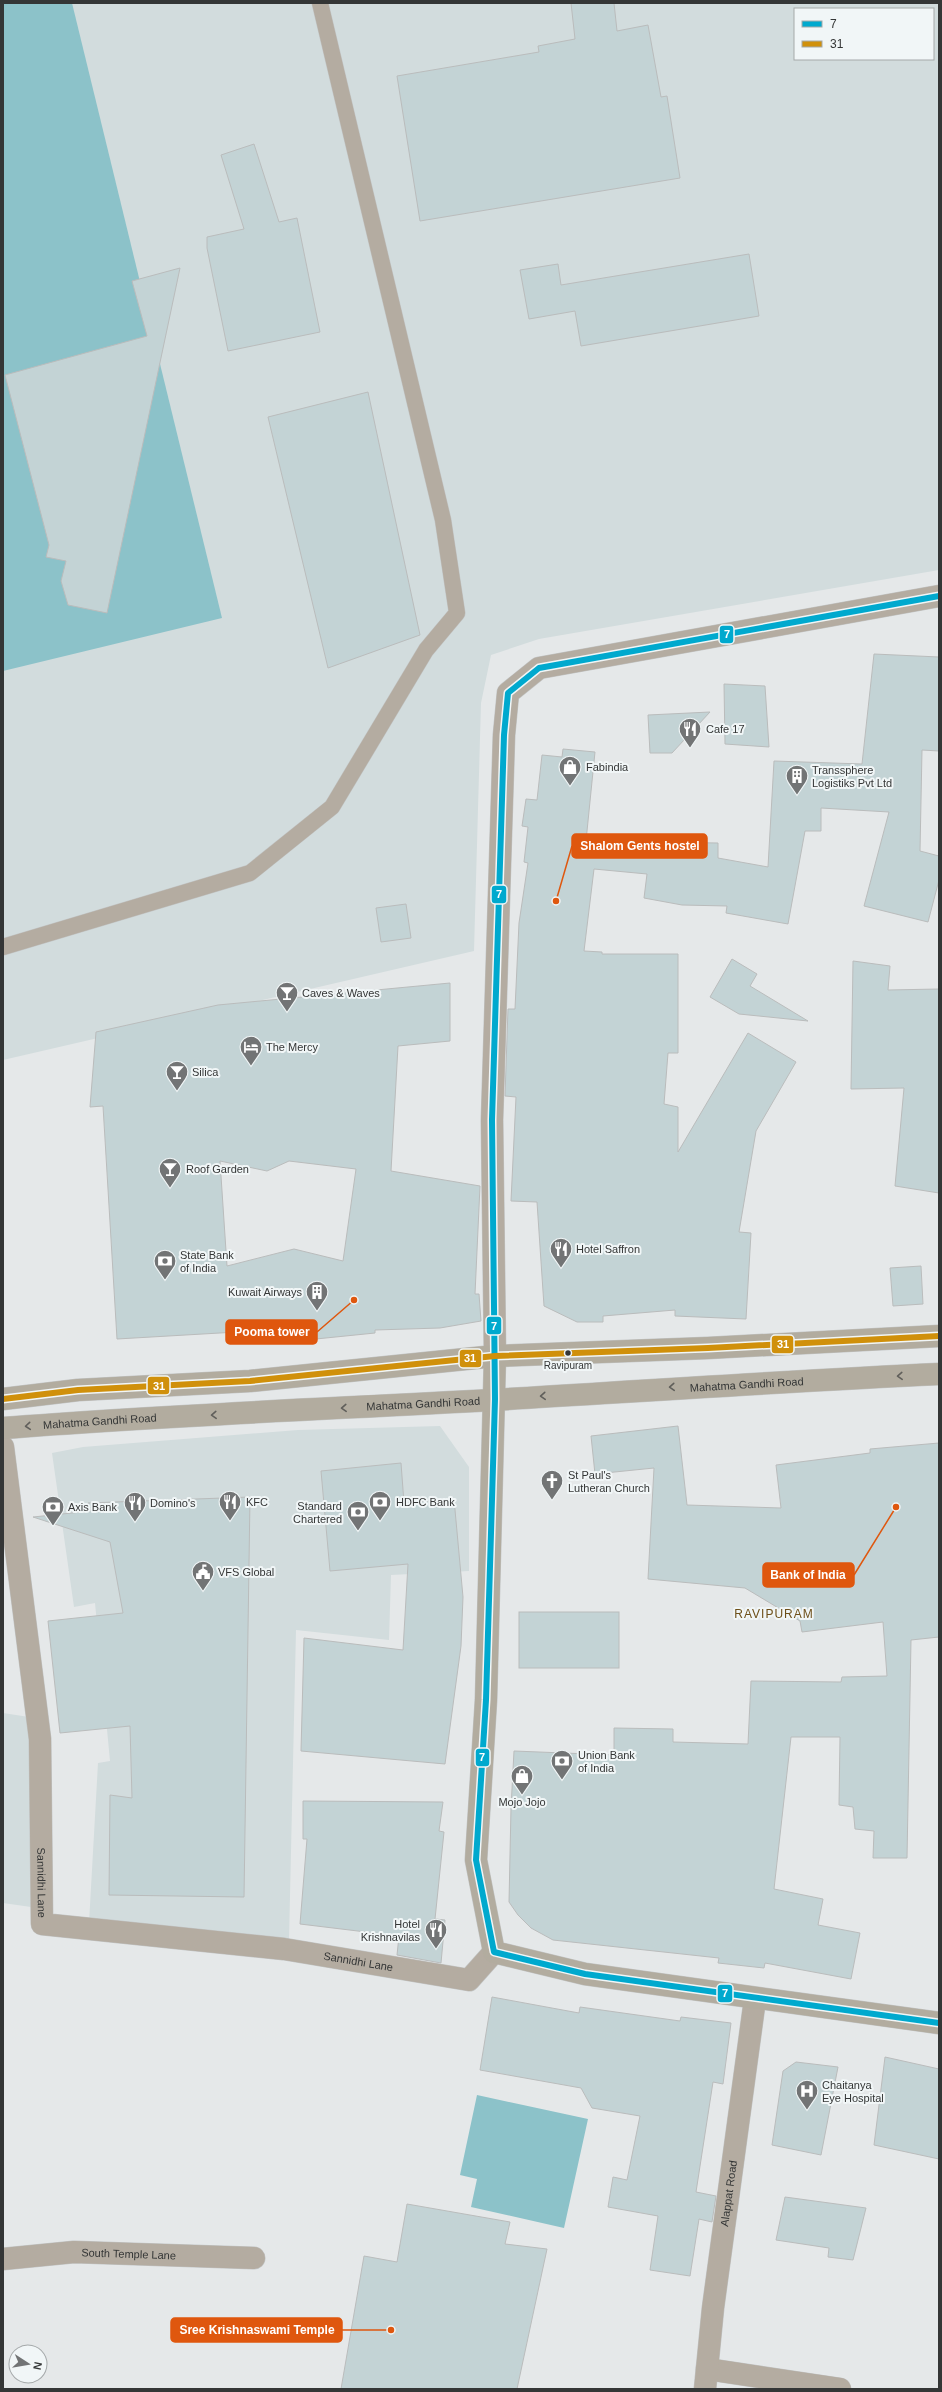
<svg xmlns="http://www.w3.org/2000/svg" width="942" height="2392" font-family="Arial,sans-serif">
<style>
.built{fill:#d2dcdd;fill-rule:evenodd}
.water{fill:#8cc2c9}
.building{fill:#c3d3d5;stroke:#babcbc;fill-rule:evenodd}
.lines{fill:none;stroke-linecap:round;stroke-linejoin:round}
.service-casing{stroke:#c2c4c4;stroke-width:17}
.minor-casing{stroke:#c2c4c4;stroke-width:23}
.tertiary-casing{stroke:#c2c4c4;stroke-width:23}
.secondary-casing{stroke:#c2c4c4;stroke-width:23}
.primary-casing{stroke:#c2c4c4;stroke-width:23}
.service{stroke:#b4aca1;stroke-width:16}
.minor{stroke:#b4aca1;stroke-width:22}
.tertiary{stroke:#b4aca1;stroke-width:22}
.secondary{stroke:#b2ac9f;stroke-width:22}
.primary{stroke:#b2ac9f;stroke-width:22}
.bus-1-casing{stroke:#f1f6f7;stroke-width:9}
.bus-2-casing{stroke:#f1f6f7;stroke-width:9}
.bus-1{stroke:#00a9ce;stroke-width:6}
.bus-2{stroke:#d0900b;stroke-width:6}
.oneway{stroke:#605f5b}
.bus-dot{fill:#343636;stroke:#f1f6f7;stroke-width:1.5}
.labels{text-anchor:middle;stroke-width:4;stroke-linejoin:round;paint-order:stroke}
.bus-label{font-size:10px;fill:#343636;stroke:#f1f6f7}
.poi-label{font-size:11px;fill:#343636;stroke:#f1f6f7;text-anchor:start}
.street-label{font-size:11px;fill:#343636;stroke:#f1f6f7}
.neighbourhood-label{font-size:12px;letter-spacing:1px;fill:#6d4f19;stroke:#f1f6f7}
.leader{fill:none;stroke:#df570e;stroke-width:1.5}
.callout-dot{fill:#df570e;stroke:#f1f6f7;stroke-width:1.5}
.callout{fill:#df570e;stroke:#df570e;stroke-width:1.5}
.callout-label{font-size:12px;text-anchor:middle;font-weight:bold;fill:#fff}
.line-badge{stroke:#f1f6f7;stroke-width:1.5}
.badge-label{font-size:11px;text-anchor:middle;font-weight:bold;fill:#fff}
</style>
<rect width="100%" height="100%" fill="#e5e8e9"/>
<g class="built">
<path d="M3 3H939V570L539 639 491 655 481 703 474 951 3 1060ZM795 9H933V59H795Z"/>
<polygon points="440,1426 469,1467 469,1571 391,1575 389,1640 296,1630 289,1940 89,1923 98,1763 110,1761 95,1603 74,1607 52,1453 83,1447 298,1430"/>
<polygon points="3,1713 29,1717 31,1907 3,1903"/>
</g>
<g class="water">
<polygon points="3,3 72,3 222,618 3,671"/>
<polygon points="477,2095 588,2119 564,2228 471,2207 477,2179 460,2175"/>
</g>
<g class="building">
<polygon points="571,3 614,3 617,31 648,25 661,97 667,96 680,178 420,221 397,76 539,52 538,46 575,39"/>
<polygon points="254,144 279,222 297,218 320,332 228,351 207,248 207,237 244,229 221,155"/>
<polygon points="749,254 759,316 581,346 575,311 529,319 520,270 558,264 561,285"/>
<polygon points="180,268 107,613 68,605 61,581 66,561 46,557 49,545 5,375 147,336 132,281"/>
<polygon points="368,392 420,635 328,668 268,417"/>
<polygon points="874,654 939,657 939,751 922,750 920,851 939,856 939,880 928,922 864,906 889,812 821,808 821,831 805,831 788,924 726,913 727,906 682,905 644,898 647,874 594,869 584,951 602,952 602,954 678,954 678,1053 668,1053 664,1104 678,1107 678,1152 748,1033 796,1062 756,1131 739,1232 751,1233 746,1319 675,1316 675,1310 603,1316 603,1322 577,1322 544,1306 537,1202 511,1201 516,1097 505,1096 508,1009 515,1009 519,923 528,863 524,862 528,827 522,826 526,799 537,800 542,755 562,757 563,749 595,752 586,841 648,847 648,842 718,843 718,858 768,867 774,761 862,764"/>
<polygon points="724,684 765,686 769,747 725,744"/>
<polygon points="710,712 672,753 650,753 648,715"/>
<polygon points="406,904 411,938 381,942 376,908"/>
<polygon points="732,959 757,974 750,986 808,1021 739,1014 710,997"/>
<polygon points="853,961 890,966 888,990 939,989 939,1193 895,1186 904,1088 851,1089"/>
<path d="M450 983V1041L398 1046 391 1171 480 1186 475 1294H479L481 1321 440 1328 375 1330V1333L306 1340 304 1325 254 1331 117 1339 103 1106 90 1107 96 1032 218 1005ZM220 1161 267 1171 289 1161 356 1169 343 1261 294 1249 227 1266Z"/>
<polygon points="921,1266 923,1304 893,1306 890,1268"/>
<polygon points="678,1426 687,1505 781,1508 776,1465 870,1453 870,1449 939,1443 939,1637 911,1640 907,1858 873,1858 874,1831 855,1829 853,1807 839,1805 840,1737 791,1737 774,1889 823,1899 818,1925 860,1933 851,1979 765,1963 764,1968 718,1963 719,1958 553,1940 531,1928 518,1915 509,1902 511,1808 514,1751 614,1755 614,1728 673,1729 673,1742 748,1744 751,1681 841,1682 842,1677 887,1676 883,1622 802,1632 800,1621 745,1588 648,1579 654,1468 595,1474 591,1436"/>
<polygon points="401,1463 404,1503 454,1499 463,1597 461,1646 445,1764 301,1751 304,1638 403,1650 408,1564 330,1571 321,1471"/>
<polygon points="250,1497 244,1897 109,1895 110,1795 132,1798 130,1726 60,1733 48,1621 123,1613 110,1542 33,1517 91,1511 88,1503"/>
<rect x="519" y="1612" width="100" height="56"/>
<polygon points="303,1801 443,1802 439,1831 444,1832 435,1919 445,1920 441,1963 397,1955 399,1936 300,1924 307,1839 303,1839"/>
<polygon points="492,1997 579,2013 580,2007 680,2021 681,2017 731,2023 723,2084 713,2082 696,2192 716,2196 712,2222 699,2219 690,2276 650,2270 658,2216 608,2207 613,2177 627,2180 640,2116 592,2108 581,2088 480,2070"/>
<polygon points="885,2057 939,2069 939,2159 874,2145"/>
<polygon points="796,2062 838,2067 821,2155 772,2145 783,2071"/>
<polygon points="785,2197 866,2208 853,2260 828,2257 829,2248 776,2240"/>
<polygon points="407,2204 510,2222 505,2244 547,2249 517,2389 341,2389 364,2256 397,2262"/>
</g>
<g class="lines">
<g class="service-casing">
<polyline id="service" points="3,947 250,873 332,807 426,650 457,613 443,520 320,3"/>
</g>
<g class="minor-casing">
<g id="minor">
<path id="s1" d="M3 1447 40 1739 42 1924 284 1949 469 1980 494 1952"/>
<path id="s2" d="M3 2259 74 2252 254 2258"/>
<polyline points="707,2369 840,2389"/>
</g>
</g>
<g class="tertiary-casing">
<g id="tertiary">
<polyline points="495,1356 492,1120 504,735 508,693 539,668 939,596"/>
<path id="s3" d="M705 2389 713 2308 755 1999"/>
</g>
</g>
<g class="secondary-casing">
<polyline id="secondary" points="495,1356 486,1700 476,1860 494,1952 585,1974 939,2023"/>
</g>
<g class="primary-casing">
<g id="primary">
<polyline points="3,1399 78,1390 250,1381 495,1356 708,1348 939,1336"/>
<path id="s4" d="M3 1428C166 1415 329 1409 492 1400 641 1391 790 1381 939 1374"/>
</g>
</g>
<use href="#service" class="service"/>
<use href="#minor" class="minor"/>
<use href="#tertiary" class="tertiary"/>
<use href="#secondary" class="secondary"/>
<use href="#primary" class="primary"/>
<g class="bus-1-casing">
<polyline id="bus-1" points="939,596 539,668 508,693 504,735 492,1120 495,1399 486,1700 476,1860 494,1952 585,1974 939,2023"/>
</g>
<g class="bus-2-casing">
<polyline id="bus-2" points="3,1399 78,1390 250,1381 495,1356 708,1348 939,1336"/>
</g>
<use href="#bus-1" class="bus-1"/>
<use href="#bus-2" class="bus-2"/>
</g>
<defs><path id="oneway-chevron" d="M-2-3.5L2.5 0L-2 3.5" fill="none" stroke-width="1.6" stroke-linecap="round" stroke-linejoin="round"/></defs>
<g class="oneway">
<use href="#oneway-chevron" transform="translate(900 1376) rotate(177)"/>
<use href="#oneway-chevron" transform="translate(672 1387) rotate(176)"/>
<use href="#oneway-chevron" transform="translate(543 1396) rotate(176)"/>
<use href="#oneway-chevron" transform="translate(344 1408) rotate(177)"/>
<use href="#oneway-chevron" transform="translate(214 1415) rotate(177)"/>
<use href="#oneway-chevron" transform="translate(28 1426) rotate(175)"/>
</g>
<defs>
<g id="restaurant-pin" transform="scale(1.15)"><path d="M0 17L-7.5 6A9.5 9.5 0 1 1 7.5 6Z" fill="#727475" stroke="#f1f6f7"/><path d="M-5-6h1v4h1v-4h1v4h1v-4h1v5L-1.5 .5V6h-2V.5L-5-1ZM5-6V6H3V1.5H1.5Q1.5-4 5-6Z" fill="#fff"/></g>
<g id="shop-pin" transform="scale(1.15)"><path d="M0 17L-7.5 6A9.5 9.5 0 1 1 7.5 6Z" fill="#727475" stroke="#f1f6f7"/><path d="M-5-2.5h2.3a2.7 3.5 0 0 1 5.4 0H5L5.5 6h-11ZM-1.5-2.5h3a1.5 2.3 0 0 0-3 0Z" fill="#fff"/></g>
<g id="building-pin" transform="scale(1.15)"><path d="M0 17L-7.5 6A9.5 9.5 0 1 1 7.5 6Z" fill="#727475" stroke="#f1f6f7"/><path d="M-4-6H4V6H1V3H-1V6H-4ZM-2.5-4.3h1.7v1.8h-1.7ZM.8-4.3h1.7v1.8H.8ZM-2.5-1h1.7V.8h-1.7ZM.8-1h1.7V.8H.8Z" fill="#fff"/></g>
<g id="bar-pin" transform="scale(1.15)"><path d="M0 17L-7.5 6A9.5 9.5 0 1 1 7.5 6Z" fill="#727475" stroke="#f1f6f7"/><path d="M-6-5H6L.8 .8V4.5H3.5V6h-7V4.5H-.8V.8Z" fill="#fff"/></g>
<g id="hotel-pin" transform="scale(1.15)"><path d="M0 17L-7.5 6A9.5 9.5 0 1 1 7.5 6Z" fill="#727475" stroke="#f1f6f7"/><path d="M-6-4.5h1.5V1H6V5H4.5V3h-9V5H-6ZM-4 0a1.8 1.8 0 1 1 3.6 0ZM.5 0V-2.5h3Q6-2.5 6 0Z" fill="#fff"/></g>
<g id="bank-pin" transform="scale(1.15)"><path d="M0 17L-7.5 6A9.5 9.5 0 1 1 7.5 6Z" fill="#727475" stroke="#f1f6f7"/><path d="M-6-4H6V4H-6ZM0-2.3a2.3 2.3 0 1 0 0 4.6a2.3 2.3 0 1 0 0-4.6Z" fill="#fff"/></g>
<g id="church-pin" transform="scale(1.15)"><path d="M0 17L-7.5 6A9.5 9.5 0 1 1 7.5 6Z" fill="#727475" stroke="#f1f6f7"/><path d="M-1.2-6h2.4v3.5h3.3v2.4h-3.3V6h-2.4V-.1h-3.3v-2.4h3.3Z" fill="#fff"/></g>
<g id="civic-pin" transform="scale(1.15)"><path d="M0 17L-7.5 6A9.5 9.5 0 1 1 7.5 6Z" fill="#727475" stroke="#f1f6f7"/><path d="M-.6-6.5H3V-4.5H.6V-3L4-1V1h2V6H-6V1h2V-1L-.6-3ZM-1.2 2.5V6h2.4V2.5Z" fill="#fff"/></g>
<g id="hospital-pin" transform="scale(1.15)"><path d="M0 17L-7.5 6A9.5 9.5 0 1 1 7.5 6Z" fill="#727475" stroke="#f1f6f7"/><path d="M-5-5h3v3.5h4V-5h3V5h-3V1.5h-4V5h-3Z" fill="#fff"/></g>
</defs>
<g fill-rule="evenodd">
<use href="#restaurant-pin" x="690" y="729"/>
<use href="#shop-pin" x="570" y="767"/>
<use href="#building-pin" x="797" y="776"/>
<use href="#bar-pin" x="287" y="993"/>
<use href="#hotel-pin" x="251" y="1047"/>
<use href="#bar-pin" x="177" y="1072"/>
<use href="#bar-pin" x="170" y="1169"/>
<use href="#restaurant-pin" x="561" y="1249"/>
<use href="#bank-pin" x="165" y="1261"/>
<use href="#building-pin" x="317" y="1292"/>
<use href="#church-pin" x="552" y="1481"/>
<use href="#restaurant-pin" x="230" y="1502"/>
<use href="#bank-pin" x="380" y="1502"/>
<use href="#restaurant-pin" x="135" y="1503"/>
<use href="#bank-pin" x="53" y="1507"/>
<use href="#bank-pin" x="358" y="1512"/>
<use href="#civic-pin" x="203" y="1572"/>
<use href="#bank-pin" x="562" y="1761"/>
<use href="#shop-pin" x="522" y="1776"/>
<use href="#restaurant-pin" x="436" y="1930"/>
<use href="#hospital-pin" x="807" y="2091"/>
</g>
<circle class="bus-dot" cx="568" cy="1353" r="3.5"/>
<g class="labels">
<g class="bus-label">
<text x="568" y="1369">Ravipuram</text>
</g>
<g class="poi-label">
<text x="706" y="733">Cafe 17</text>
<text x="586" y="771">Fabindia</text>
<text x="812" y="774">Transsphere<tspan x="812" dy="13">Logistiks Pvt Ltd</tspan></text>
<text x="302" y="997">Caves &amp; Waves</text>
<text x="266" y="1051">The Mercy</text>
<text x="192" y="1076">Silica</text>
<text x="186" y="1173">Roof Garden</text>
<text x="576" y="1253">Hotel Saffron</text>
<text x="180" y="1259">State Bank<tspan x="180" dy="13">of India</tspan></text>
<text x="302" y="1296" text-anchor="end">Kuwait Airways</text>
<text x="568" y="1479">St Paul's<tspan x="568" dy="13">Lutheran Church</tspan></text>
<text x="246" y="1506">KFC</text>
<text x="396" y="1506">HDFC Bank</text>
<text x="150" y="1507">Domino's</text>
<text x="342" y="1510" text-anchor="end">Standard<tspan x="342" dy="13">Chartered</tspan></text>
<text x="68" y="1511">Axis Bank</text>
<text x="218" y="1576">VFS Global</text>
<text x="578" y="1759">Union Bank<tspan x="578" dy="13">of India</tspan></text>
<text x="522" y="1806" text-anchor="middle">Mojo Jojo</text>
<text x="420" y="1928" text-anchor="end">Hotel<tspan x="420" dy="13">Krishnavilas</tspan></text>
<text x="822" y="2089">Chaitanya<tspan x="822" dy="13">Eye Hospital</tspan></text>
</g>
<g class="street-label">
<text dy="4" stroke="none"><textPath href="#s4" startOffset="745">Mahatma Gandhi Road</textPath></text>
<text dy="4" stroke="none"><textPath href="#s4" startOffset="421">Mahatma Gandhi Road</textPath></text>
<text dy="4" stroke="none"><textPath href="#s4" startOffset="97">Mahatma Gandhi Road</textPath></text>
<text dy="4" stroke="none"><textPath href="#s1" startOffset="438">Sannidhi Lane</textPath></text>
<text dy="4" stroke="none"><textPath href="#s1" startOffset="798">Sannidhi Lane</textPath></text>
<text dy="4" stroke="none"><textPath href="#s3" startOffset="197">Alappat Road</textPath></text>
<text dy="4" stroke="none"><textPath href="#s2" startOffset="126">South Temple Lane</textPath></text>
</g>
<g class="neighbourhood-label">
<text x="774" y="1618">RAVIPURAM</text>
</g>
</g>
<path class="leader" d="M556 901L572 846M354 1300L317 1332M896 1507L854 1575M391 2330L342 2330"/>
<g class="callout-dot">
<circle cx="556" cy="901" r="4"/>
<circle cx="354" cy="1300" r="4"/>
<circle cx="896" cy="1507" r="4"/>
<circle cx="391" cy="2330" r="4"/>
</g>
<g class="callout">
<rect x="572" y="834" width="135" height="24" rx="4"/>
<rect x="226" y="1320" width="91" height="24" rx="4"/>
<rect x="763" y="1563" width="91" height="24" rx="4"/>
<rect x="171" y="2318" width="171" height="24" rx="4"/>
</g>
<g class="callout-label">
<text x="640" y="850">Shalom Gents hostel</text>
<text x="272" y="1336">Pooma tower</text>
<text x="808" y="1579">Bank of India</text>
<text x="257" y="2334">Sree Krishnaswami Temple</text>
</g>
<g class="line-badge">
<rect x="719" y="625" width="15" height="19" rx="4" fill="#00a9ce"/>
<rect x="491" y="885" width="16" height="19" rx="4" fill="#00a9ce"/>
<rect x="486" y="1316" width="16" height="19" rx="4" fill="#00a9ce"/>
<rect x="771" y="1335" width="23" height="19" rx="4" fill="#d0900b"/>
<rect x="459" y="1349" width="23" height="19" rx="4" fill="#d0900b"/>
<rect x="147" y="1376" width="23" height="19" rx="4" fill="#d0900b"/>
<rect x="475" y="1748" width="15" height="19" rx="4" fill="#00a9ce"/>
<rect x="717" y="1984" width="16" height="19" rx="4" fill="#00a9ce"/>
</g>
<g class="badge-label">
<text x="727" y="638">7</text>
<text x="499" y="898">7</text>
<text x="494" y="1330">7</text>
<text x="783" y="1348">31</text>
<text x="470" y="1362">31</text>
<text x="159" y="1390">31</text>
<text x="482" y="1761">7</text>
<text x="725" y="1997">7</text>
</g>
<rect width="942" height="2392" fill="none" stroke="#343636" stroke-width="8"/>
<rect x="794" y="8" width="140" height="52" fill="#f1f6f7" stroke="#a5a9aa"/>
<rect x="802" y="21" width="20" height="6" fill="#00a9ce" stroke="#a5a9aa"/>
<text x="830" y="28" font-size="12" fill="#343636">7</text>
<rect x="802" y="41" width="20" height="6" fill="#d0900b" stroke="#a5a9aa"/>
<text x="830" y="48" font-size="12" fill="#343636">31</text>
<g transform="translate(28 2364) rotate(102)"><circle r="19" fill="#f1f6f7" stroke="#a5a9aa"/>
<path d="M0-3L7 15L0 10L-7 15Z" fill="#727475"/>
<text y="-6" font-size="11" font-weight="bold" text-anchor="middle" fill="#343636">N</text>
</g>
</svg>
